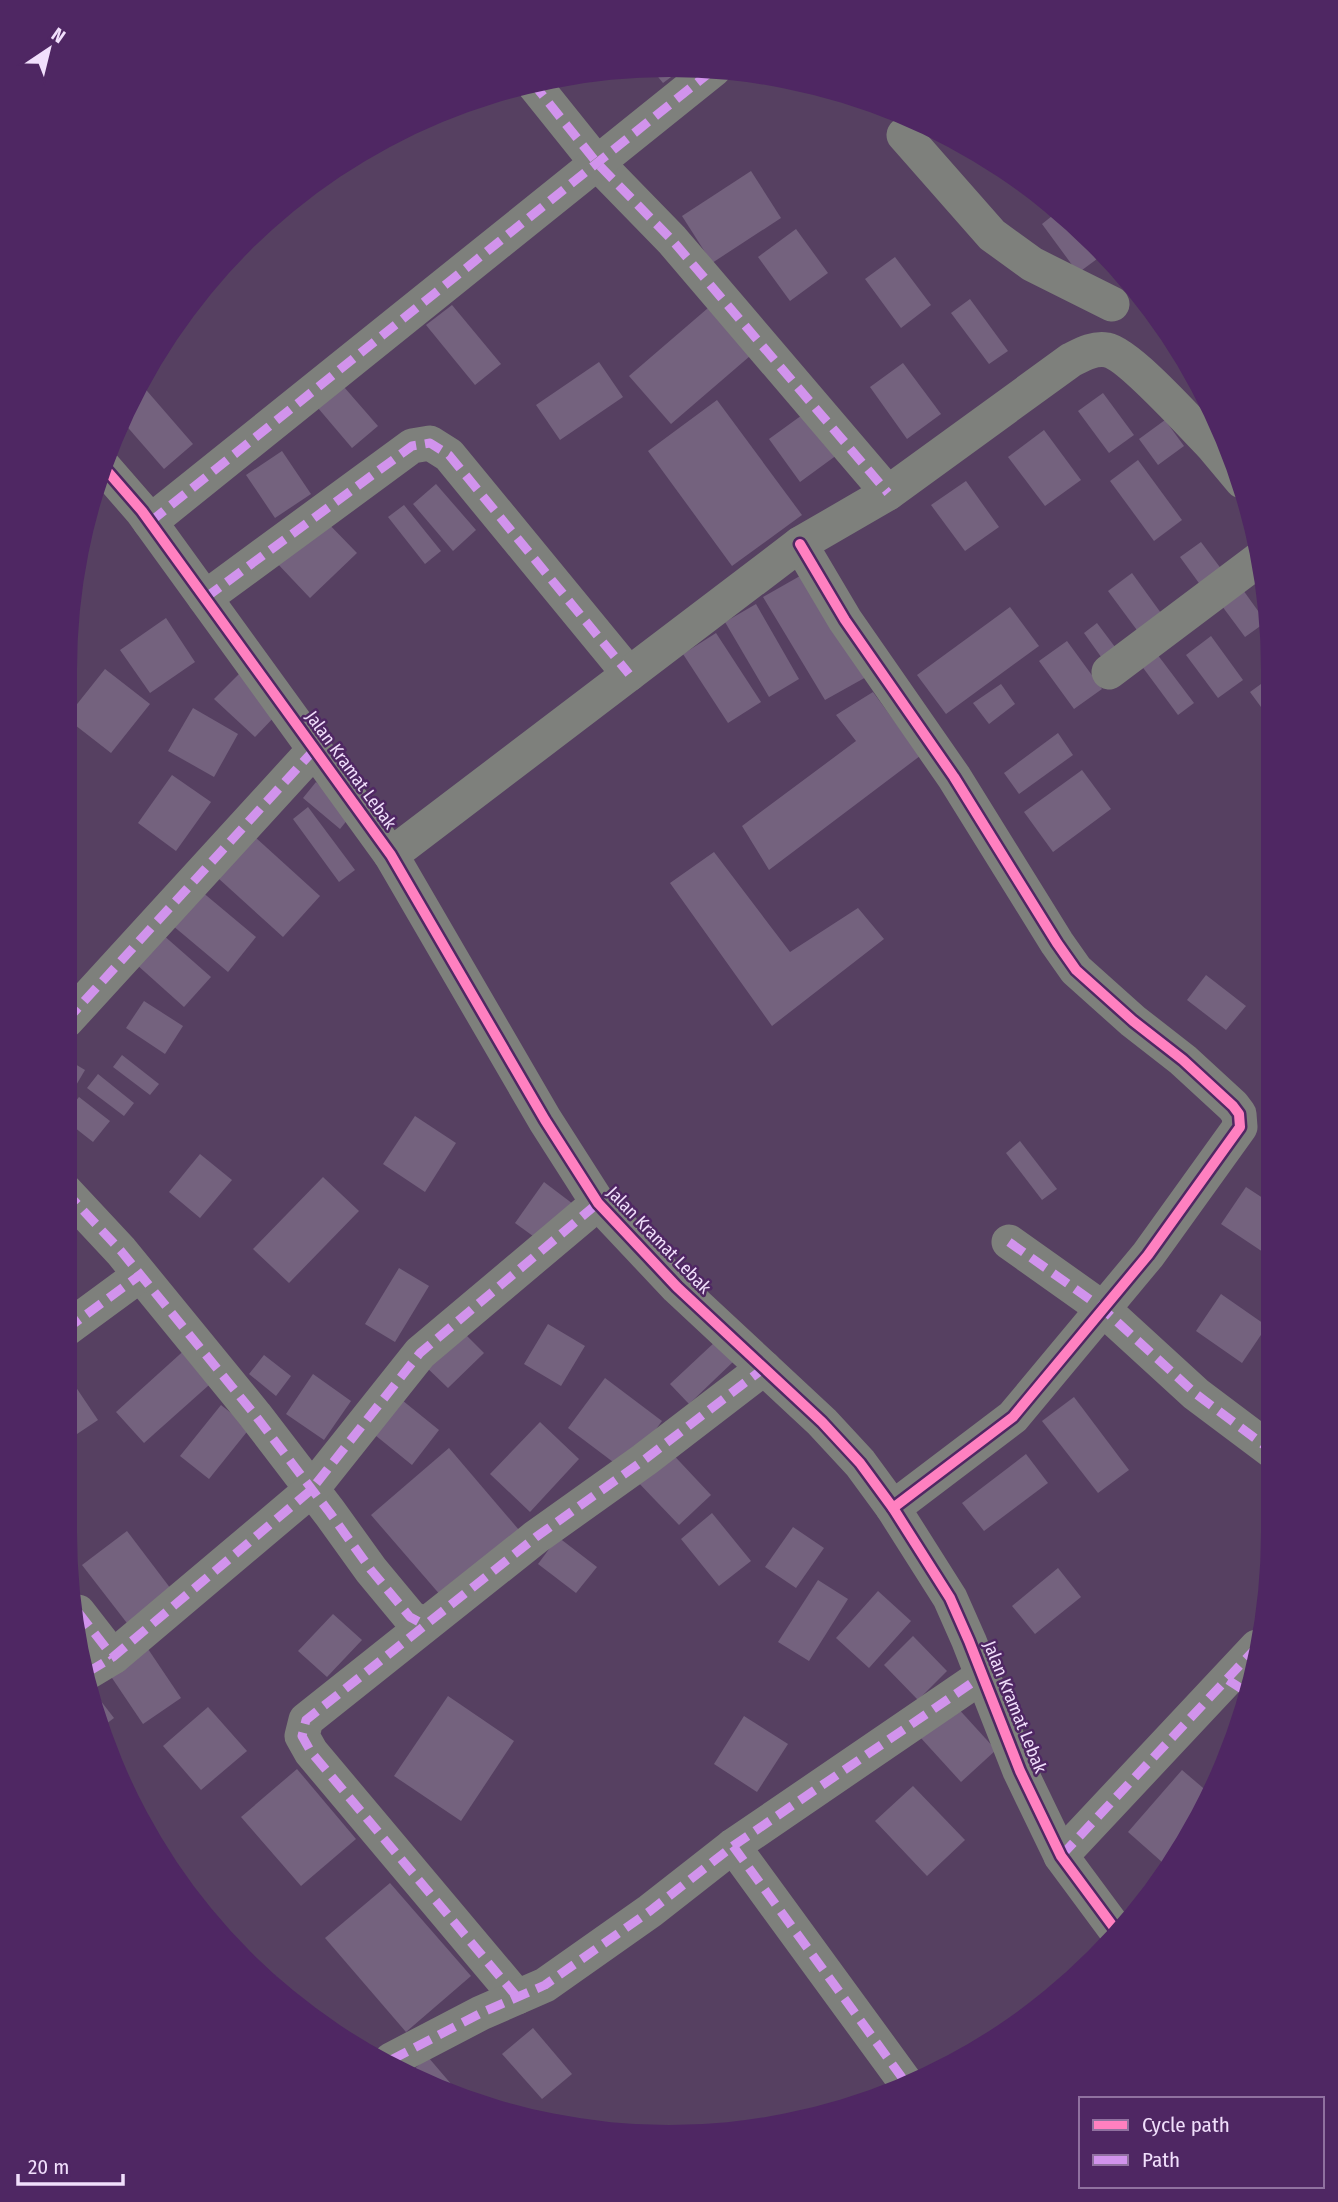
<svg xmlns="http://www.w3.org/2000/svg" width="1338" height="2202" font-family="'Fira Sans Condensed',sans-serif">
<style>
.building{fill:#74627e}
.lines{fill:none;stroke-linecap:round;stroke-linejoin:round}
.minor{stroke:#7e807c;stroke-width:35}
.quiet{stroke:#d193ec;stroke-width:9;stroke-dasharray:18 9;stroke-linecap:butt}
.cycleway-casing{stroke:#4f2763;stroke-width:15}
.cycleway{stroke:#ff80c0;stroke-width:10}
.labels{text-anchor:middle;stroke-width:5;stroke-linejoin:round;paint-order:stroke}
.street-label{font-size:18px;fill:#f1dffc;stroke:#4f2763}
</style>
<rect width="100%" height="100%" fill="#564061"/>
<g class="building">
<polygon points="669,65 686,66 663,83 650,67"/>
<polygon points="751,171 781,218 712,263 682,216"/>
<polygon points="1057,212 1074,228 1097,259 1078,273 1042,224"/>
<polygon points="796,229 828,273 790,301 758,257"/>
<polygon points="895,257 931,305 901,328 865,279"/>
<polygon points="970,299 1008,351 989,364 951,313"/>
<polygon points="715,302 757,350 671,424 629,376"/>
<polygon points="452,305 501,364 475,385 426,325"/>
<polygon points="599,362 623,397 560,440 536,405"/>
<polygon points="903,363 941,414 907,439 870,387"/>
<polygon points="141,384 193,444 164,469 123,422"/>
<polygon points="344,387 378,426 352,448 318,408"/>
<polygon points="1103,393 1134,435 1109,453 1078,411"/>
<polygon points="717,400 802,515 732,566 648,451"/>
<polygon points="809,410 841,452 800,482 769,439"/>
<polygon points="1165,420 1184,446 1158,465 1139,439"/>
<polygon points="1044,430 1081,480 1045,506 1008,457"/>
<polygon points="282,451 311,494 275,518 246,475"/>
<polygon points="1138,460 1182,520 1154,541 1110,481"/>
<polygon points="966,481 999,527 965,551 931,505"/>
<polygon points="436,484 476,530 453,551 413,504"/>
<polygon points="404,505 441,551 425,564 388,517"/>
<polygon points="322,517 357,553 310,598 275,561"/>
<polygon points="1201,542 1225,574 1204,590 1180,557"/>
<polygon points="807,572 868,676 825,700 763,597"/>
<polygon points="1132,573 1166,620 1142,637 1108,591"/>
<polygon points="1243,590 1266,622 1245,637 1222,606"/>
<polygon points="756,604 799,679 769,697 725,622"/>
<polygon points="1010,607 1039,646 946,714 917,675"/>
<polygon points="166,618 195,662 150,693 120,650"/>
<polygon points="1097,623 1118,651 1104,661 1084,633"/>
<polygon points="716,633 761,702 728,723 683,654"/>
<polygon points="1211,636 1243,680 1218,698 1186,655"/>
<polygon points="1067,641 1102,689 1074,709 1039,661"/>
<polygon points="1157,654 1194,703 1178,715 1141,665"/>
<polygon points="105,669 150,704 111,753 66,718"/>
<polygon points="239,674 279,712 255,737 214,699"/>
<polygon points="1272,676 1272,722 1250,692"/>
<polygon points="1001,684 1015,704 989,724 973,703"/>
<polygon points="873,692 920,756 769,870 742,826 856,741 836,715"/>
<polygon points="193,708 238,734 214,777 168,751"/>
<polygon points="1058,733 1073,755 1019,794 1004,773"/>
<polygon points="1082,770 1111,809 1053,852 1024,812"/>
<polygon points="172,775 211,802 176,851 138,823"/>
<polygon points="316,782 353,813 340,829 303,798"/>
<polygon points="308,807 355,870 339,882 293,819"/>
<polygon points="255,837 320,896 283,937 218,878"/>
<polygon points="714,852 790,952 858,908 884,939 772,1026 670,883"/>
<polygon points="201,891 256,937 228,972 172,925"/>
<polygon points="162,934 211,977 184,1007 136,964"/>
<polygon points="1206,975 1246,1006 1226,1030 1187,1000"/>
<polygon points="144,1001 183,1026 165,1054 126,1028"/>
<polygon points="122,1055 159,1084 150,1095 113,1067"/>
<polygon points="65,1058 85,1070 65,1104"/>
<polygon points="98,1074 134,1103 124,1116 87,1088"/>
<polygon points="79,1097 110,1121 93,1142 65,1120 65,1114"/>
<polygon points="415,1116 456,1143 425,1192 383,1164"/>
<polygon points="1020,1141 1057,1189 1042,1200 1006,1153"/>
<polygon points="200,1154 232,1180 200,1218 169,1192"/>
<polygon points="323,1177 359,1211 289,1283 253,1249"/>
<polygon points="544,1182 573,1204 544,1244 515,1223"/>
<polygon points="1246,1187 1272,1204 1272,1258 1221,1224"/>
<polygon points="399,1268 429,1286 395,1342 365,1324"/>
<polygon points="1221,1294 1267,1326 1242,1363 1196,1331"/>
<polygon points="548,1324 585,1346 561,1386 524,1364"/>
<polygon points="458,1327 484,1353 448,1388 422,1363"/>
<polygon points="716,1341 735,1360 689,1404 670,1384"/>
<polygon points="189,1346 218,1377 144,1443 116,1412"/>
<polygon points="264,1355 291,1376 276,1396 249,1374"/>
<polygon points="65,1371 98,1420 65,1442"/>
<polygon points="313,1374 351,1401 324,1440 286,1414"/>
<polygon points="605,1378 662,1421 625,1471 568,1428"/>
<polygon points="397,1396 439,1430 412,1465 370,1431"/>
<polygon points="1074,1397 1129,1470 1098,1493 1042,1421"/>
<polygon points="221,1405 250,1428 209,1479 180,1456"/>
<polygon points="540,1422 579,1459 530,1512 490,1474"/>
<polygon points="666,1447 711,1495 679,1525 634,1478"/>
<polygon points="449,1448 519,1530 442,1597 371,1515"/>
<polygon points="1026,1454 1048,1483 984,1531 962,1503"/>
<polygon points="712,1513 751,1561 719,1586 681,1539"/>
<polygon points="793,1527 824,1548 796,1588 765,1567"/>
<polygon points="127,1531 174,1593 130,1627 82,1565"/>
<polygon points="558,1537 597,1567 576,1593 538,1564"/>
<polygon points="1058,1568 1081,1597 1035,1634 1012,1606"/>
<polygon points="818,1580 848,1599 809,1661 778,1642"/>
<polygon points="878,1591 911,1621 869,1668 836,1638"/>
<polygon points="333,1614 362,1640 327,1677 298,1651"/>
<polygon points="913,1636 947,1671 918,1700 884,1665"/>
<polygon points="146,1646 181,1698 143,1724 108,1672"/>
<polygon points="90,1687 114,1718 98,1730 97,1727"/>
<polygon points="448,1696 514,1741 461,1821 394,1776"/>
<polygon points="955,1705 996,1750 961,1782 920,1737"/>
<polygon points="208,1707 247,1751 201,1790 163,1746"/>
<polygon points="744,1716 788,1744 757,1792 714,1764"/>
<polygon points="297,1769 356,1839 301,1886 241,1817"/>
<polygon points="1182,1770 1209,1793 1171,1870 1128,1832"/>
<polygon points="913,1786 965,1840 927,1876 875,1821"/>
<polygon points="390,1883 471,1976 406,2032 325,1938"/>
<polygon points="276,1976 312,2018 301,2013 270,1981"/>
<polygon points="533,2028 572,2074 542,2099 502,2054"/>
<polygon points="428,2057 464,2099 412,2071"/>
</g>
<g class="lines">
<g class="minor">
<polyline points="532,82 597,163 672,240 888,493"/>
<polyline points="904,135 992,235 1032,264 1112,304"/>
<polyline points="1211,444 1242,481"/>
<polyline points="102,465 142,511 391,855 545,1120 598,1203 677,1287 822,1422 860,1463 893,1508 950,1598 969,1641 1020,1771 1061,1856 1115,1929"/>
<polyline points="150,522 714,69"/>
<polyline points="800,544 845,620 954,777 1057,943 1076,970 1133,1021 1183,1060 1233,1106 1239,1114 1240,1127 1148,1255 1013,1417 893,1508"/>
<polyline points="205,598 412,446 430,443 449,455 629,674"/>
<polyline points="1109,672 1258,560"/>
<path d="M391 855 800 544 888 493 1071 360C1083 354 1093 348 1107 350 1129 354 1192 425 1211 444L1223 435"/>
<polyline points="66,1021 314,750"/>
<polyline points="65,1191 121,1251 255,1415 330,1513 371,1570 410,1617 421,1623 426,1623"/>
<polyline points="1009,1242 1102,1308 1196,1394 1272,1451"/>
<polyline points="65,1330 140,1275"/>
<polyline points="78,1612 113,1657"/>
<polyline points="88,1672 113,1657 311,1490 420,1353 598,1203"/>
<polyline points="733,1846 906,2083"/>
<polyline points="1061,1856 1257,1647"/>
<polyline points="517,1997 311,1752 302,1736 306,1720 536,1537 644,1460 764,1368"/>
<polyline points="391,2060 481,2013 545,1985 650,1911 733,1846 982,1676"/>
</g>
<g class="quiet">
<polyline points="532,82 597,163 672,240 888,493"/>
<polyline points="150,522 714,69"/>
<polyline points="205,598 412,446 430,443 449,455 629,674"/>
<polyline points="66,1021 314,750"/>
<polyline points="65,1191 121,1251 255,1415 330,1513 371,1570 410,1617 421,1623 426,1623"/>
<polyline points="1009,1242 1102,1308 1196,1394 1272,1451"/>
<polyline points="65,1330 140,1275"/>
<polyline points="78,1612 113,1657"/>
<polyline points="88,1672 113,1657 311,1490 420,1353 598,1203"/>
<polyline points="1228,1680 1248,1693"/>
<polyline points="733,1846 906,2083"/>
<polyline points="1061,1856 1257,1647"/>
<polyline points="517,1997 311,1752 302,1736 306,1720 536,1537 644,1460 764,1368"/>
<polyline points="391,2060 481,2013 545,1985 650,1911 733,1846 982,1676 984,1683"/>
</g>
<g class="cycleway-casing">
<g id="cycleway">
<polyline points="102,465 142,511 391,855 545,1120 598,1203 677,1287 822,1422 860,1463 893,1508 950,1598 969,1641 1020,1771 1061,1856 1115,1929"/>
<polyline points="800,544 845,620 954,777 1057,943 1076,970 1133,1021 1183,1060 1233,1106 1239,1114 1240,1127 1148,1255 1013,1417 893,1508"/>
</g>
</g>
<use href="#cycleway" class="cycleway"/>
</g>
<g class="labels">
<g class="street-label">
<text transform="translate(351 770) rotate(54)" y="6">Jalan Kramat Lebak</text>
<text transform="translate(659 1240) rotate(46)" y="6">Jalan Kramat Lebak</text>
<text transform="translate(1015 1707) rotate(68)" y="6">Jalan Kramat Lebak</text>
</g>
</g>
<path d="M0 0H1338V2202H0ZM669 77H669A592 592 0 0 1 1261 669V1533A592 592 0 0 1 669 2125H669A592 592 0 0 1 77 1533V669A592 592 0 0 1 669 77Z" fill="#4f2763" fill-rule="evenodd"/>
<rect x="1079" y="2097" width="245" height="91" fill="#4f2763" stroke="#9071a0" stroke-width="2"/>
<rect x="1093" y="2120" width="35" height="10" fill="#ff80c0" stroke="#9071a0" stroke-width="2"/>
<text x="1142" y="2132" font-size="21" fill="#f1dffc">Cycle path</text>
<rect x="1093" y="2155" width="35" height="10" fill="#d193ec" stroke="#9071a0" stroke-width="2"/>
<text x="1142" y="2167" font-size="21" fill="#f1dffc">Path</text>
<g transform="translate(49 49) rotate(35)" stroke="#4f2763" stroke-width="5" paint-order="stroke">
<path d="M0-5L12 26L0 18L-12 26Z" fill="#f1dffc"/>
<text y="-10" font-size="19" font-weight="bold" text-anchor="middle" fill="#f1dffc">N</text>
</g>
<path d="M18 2174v10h105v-10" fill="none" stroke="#f1dffc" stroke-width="3.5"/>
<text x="28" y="2174" font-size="21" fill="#f1dffc" stroke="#4f2763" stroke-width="5" paint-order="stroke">20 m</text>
</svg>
